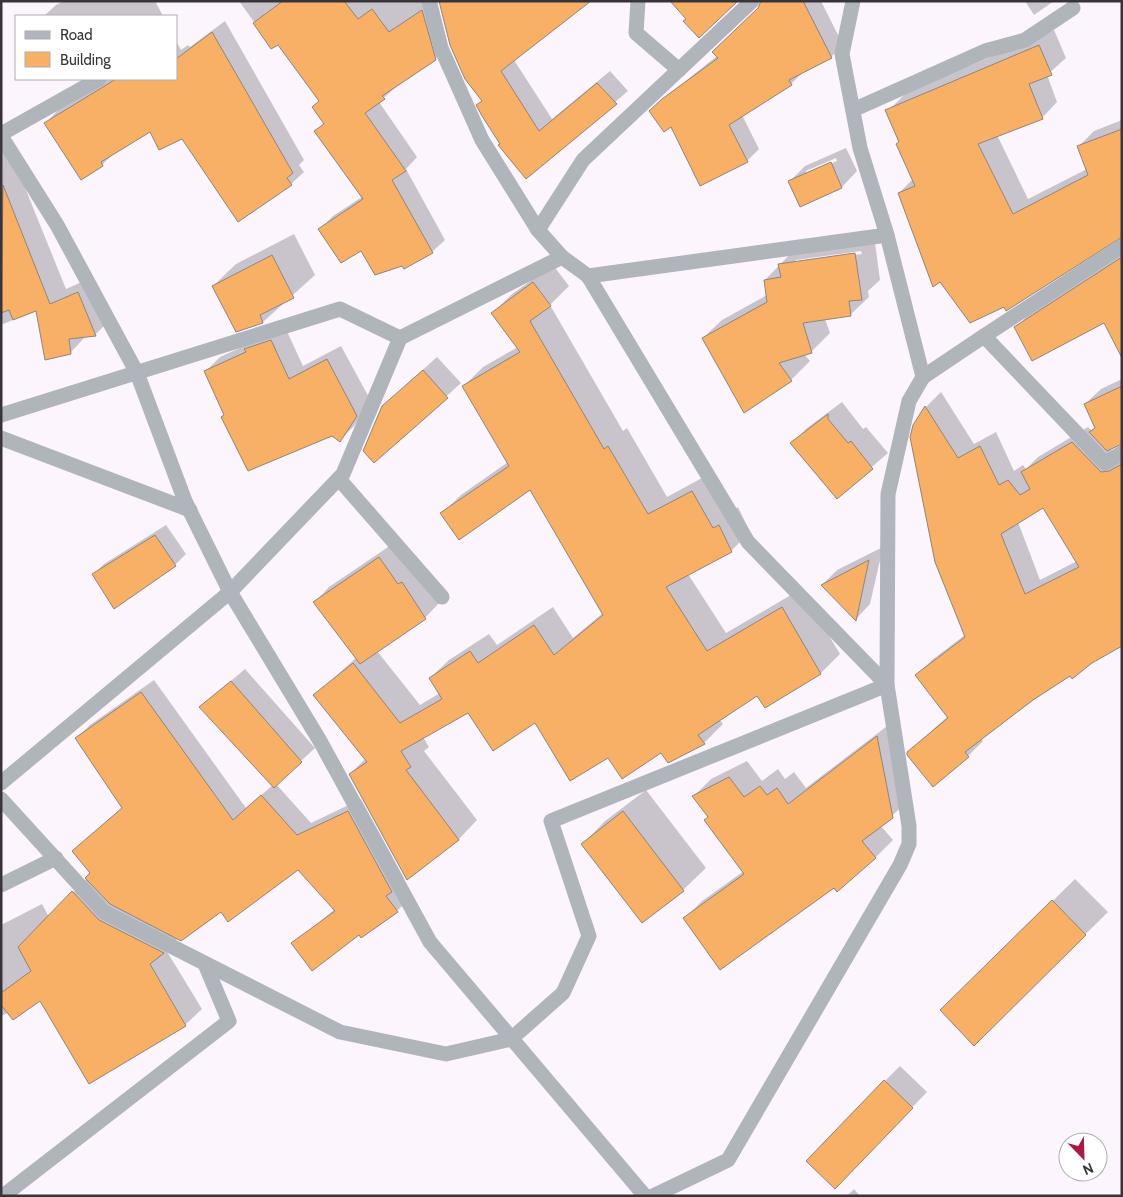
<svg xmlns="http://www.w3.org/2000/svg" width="1123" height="1197" font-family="Cabin,sans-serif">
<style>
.shadow{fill:#0003;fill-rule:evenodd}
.building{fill:#f7b066;stroke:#928478;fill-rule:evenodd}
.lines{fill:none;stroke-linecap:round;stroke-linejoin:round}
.street{stroke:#b0b4bb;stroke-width:15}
</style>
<rect width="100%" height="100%" fill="#fcf5fe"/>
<g class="shadow">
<polygon points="64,1 155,1 163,16 44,16 56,5"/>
<polygon points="239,1 437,1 448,46 435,59 397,86 379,102 417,157 406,169 445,240 432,252 403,264 361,249 320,229 333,216 362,197 316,131 324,123 313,107 320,100 278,43 272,47"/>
<polygon points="439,1 514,60 552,119 610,71 628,91 526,178 501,144 478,105 483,100"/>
<polygon points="761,1 821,1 843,45 831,57 804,71 791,84 742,115 759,149 747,161 663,99 717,56 760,7"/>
<polygon points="1025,1 1054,1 1034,15"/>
<polygon points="225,21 304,160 299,165 304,172 291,184 182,137 150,131 114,153 102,165 46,123 58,110 109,79 176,79 176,41 181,50 188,45 190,47"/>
<polygon points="1054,30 1066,58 1047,75 1057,102 1042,118 997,135 1028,199 1087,169 1078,147 1094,131 1122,120 1122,237 899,193 913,179 890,109 906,93"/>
<polygon points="1,136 15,163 66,289 93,277 111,319 95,335 86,336 70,353 37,310 1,325"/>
<path d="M846 148 857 171 842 187 800 205 790 181 805 166ZM836 158 837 161 806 174V171Z"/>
<polygon points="294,234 315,275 263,322 236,330 213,286 236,264"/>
<path d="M874 235 880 280 868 291 869 297 850 315 825 319 830 333 811 352 804 354 810 361 791 380 703 338 722 320 767 295 765 280 798 246ZM861 251 862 254 793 263 796 260Z"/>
<polygon points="1122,253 1122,355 1105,321 1016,328 1031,312"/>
<polygon points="553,265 569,286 550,305 623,431 627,428 667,497 711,473 732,511 738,507 750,532 731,551 688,574 726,633 801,589 840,654 821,673 765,706 758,694 719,719 723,724 704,743 668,762 661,752 608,757 535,722 469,711 423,737 429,747 424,751 477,820 459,839 407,878 350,774 365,759 315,695 356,658 315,602 329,587 394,543 439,603 425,618 377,651 420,705 440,693 430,678 449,660 489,634 497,645 553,607 573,638 603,613 531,488 442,513 461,495 508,462 464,386 483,367 518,347 493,313 512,294"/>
<polygon points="285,327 303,366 341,346 371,401 354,426 340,440 332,435 225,415 206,371 220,357"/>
<polygon points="437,357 461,383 374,462 383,406"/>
<path d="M1122 379V444L1109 448 1118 457H1122V644L1070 674 981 738 983 741 968 756 908 752 948 716 917 675 932 660 965 635 914 425 926 407 941 392 974 444 996 432 1014 471 1023 465 1026 469 1038 457 1088 427 1092 431 1096 427 1085 404 1101 389ZM1044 507 1077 561 1040 580 1018 522Z"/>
<polygon points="842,402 863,429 866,427 888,453 837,497 792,443 807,428"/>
<polygon points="166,525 186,554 175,565 93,575 104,564"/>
<polygon points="883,547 870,604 856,619 822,585 837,570"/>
<polygon points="245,669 315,748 276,784 311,823 361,799 404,878 399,883 410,898 397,911 359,933 293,944 335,909 299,868 221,910 178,938 166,950 202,1009 185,1025 40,999 1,1016 1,925 42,904 49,917 92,873 74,851 123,807 77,738 90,725 154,680 246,808 273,785 200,707"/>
<polygon points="895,720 910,799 881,826 893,840 876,857 837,890 834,886 685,918 702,901 744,871 694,796 711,779 747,761 762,781 778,769 785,779 794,772 806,788"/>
<polygon points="646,790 706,868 683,890 583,844 605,821"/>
<polygon points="1075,879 1108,912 974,1044 942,1010"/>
<polygon points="900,1066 927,1092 850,1172 885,1081"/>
<polygon points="854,1189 860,1196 847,1196"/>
</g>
<g class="building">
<polygon points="283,1 344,1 358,19 372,9 389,32 422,10 436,60 382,96 385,99 365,113 406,171 392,180 433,253 404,269 402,266 375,275 361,251 341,263 318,229 363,199 314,131 324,124 312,107 319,101 278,45 271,49 253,23"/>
<polygon points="439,1 591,1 501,71 539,131 597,83 617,104 526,179 498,145 500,144 482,116 476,105 482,101 465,79 450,45"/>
<polygon points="670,1 738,1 699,38 683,21 686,19"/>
<polygon points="761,1 803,1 832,58 789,80 792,85 729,125 748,162 700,186 671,127 664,132 649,111 662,99 718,58 712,52 758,8"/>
<polygon points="212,32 293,173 287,178 292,185 238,222 182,139 159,150 150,132 101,162 103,166 81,180 44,123 116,79 176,79 176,59"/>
<polygon points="1039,45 1052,75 1029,84 1043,119 978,144 1013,214 1088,175 1077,146 1122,129 1122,237 1006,311 1004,307 970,323 940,282 933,287 898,193 915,186 896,144 899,142 885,110"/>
<polygon points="831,162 842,188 800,207 788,181"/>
<polygon points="3,185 50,304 78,292 96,336 69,339 71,354 45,360 36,311 13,320 9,310 1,313"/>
<polygon points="855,253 862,300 849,301 851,316 803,323 812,353 779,363 792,381 744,413 702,338 767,302 764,280 781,277 778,264"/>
<polygon points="272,255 294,298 260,315 263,323 236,332 212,286"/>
<polygon points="1122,257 1122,358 1104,323 1032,361 1014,327"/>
<polygon points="533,282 551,306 530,321 604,449 608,446 648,514 692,491 713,528 719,525 732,552 666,587 707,651 782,607 821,674 765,708 757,696 698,735 705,744 668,763 661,753 622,779 608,758 570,781 535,723 493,751 468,713 401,751 411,767 406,770 459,840 407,880 349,774 367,762 313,695 353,663 400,723 442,699 429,678 470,651 478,663 534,625 554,655 603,615 530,490 459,540 440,513 509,466 462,386 520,352 491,313"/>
<polygon points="271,340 289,379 327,359 357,416 340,442 332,436 248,471 221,417 224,415 204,371 246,352 244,349"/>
<polygon points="423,370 448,398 374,463 363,451 382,406"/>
<polygon points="1122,386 1122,444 1107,451 1089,432 1095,428 1084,404"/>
<path d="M925 406 958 458 980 446 999 485 1008 480 1020 495 1030 489 1021 472 1072 442 1101 472 1109 471 1122 464V646L1092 663 1072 679 1070 676 1033 700 965 752 969 757 933 787 907 755V752L948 718 915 675 965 637 935 562 910 437 913 425ZM1043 508 1079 567 1025 594 1001 534Z"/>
<polygon points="828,414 828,419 848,443 851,441 873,469 837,499 790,443"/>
<polygon points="155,535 176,566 114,609 92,574"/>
<polygon points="379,557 398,584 402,582 426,619 360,664 313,602"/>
<polygon points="869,560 856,621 821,585"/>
<polygon points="231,681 302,762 274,788 199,707"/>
<polygon points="141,692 233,820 261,795 297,835 348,811 392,892 386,896 398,912 361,938 359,935 312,971 291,943 335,911 298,870 228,922 221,912 181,941 110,904 85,878 90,873 72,851 122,808 75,738"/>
<polygon points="877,736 893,818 862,841 876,858 837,892 834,888 720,970 683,918 744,874 704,820 708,817 692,796 729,777 744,797 760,786 767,795 777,788 788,804"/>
<polygon points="623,811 684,891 642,923 581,844"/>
<polygon points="72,891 99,920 164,953 150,964 186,1026 89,1084 40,1001 13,1020 1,1005 1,993 31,971 18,947"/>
<polygon points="1052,900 1086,935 974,1046 940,1010"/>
<polygon points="884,1080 913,1108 835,1189 806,1161"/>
</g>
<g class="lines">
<g class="street">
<polyline points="429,1 441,48 482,140 538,230"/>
<polyline points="638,1 636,33 679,70"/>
<polyline points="853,110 985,51 1025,40 1073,8"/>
<polyline points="1,134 99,79"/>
<polyline points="1,136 57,225 137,373 185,501 230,592 320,741 430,942 645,1196"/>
<polyline points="562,257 538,230 583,160 752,1"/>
<polyline points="984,336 1122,246"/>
<polyline points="923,377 984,336 1105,463 1122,453"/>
<polyline points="1,415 340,309 400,338 562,257 588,276 887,235"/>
<polyline points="1,438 190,510"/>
<polyline points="339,479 442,597"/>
<polyline points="1,783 230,592 343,474 400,338"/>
<polyline points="1,799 104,912 340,1032 446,1054 511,1039 563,993 589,936 551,821 887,685 748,542 588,276"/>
<polyline points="1,885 56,858"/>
<polyline points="3,1196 229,1021 205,964"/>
<polyline points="653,1196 728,1160 900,865 909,844 909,826 887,685 888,494 909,401 923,377 887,235 860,148 842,54 853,1"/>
</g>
</g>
<rect width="1123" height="1197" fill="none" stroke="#39343a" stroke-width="5"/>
<rect x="15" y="15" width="162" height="65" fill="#ffffff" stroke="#b0aeb0"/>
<rect x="25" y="31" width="25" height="8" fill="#b0b4bb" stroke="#b0aeb0"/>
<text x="60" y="40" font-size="15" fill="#39343a">Road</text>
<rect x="25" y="52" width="25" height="15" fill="#f7b066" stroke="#b0aeb0"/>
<text x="60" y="65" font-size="15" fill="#39343a">Building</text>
<g transform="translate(1083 1157) rotate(157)"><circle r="24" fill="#ffffff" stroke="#b0aeb0"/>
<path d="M0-4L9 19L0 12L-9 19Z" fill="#ac1945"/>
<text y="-8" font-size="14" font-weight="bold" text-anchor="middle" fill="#39343a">N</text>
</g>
</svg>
